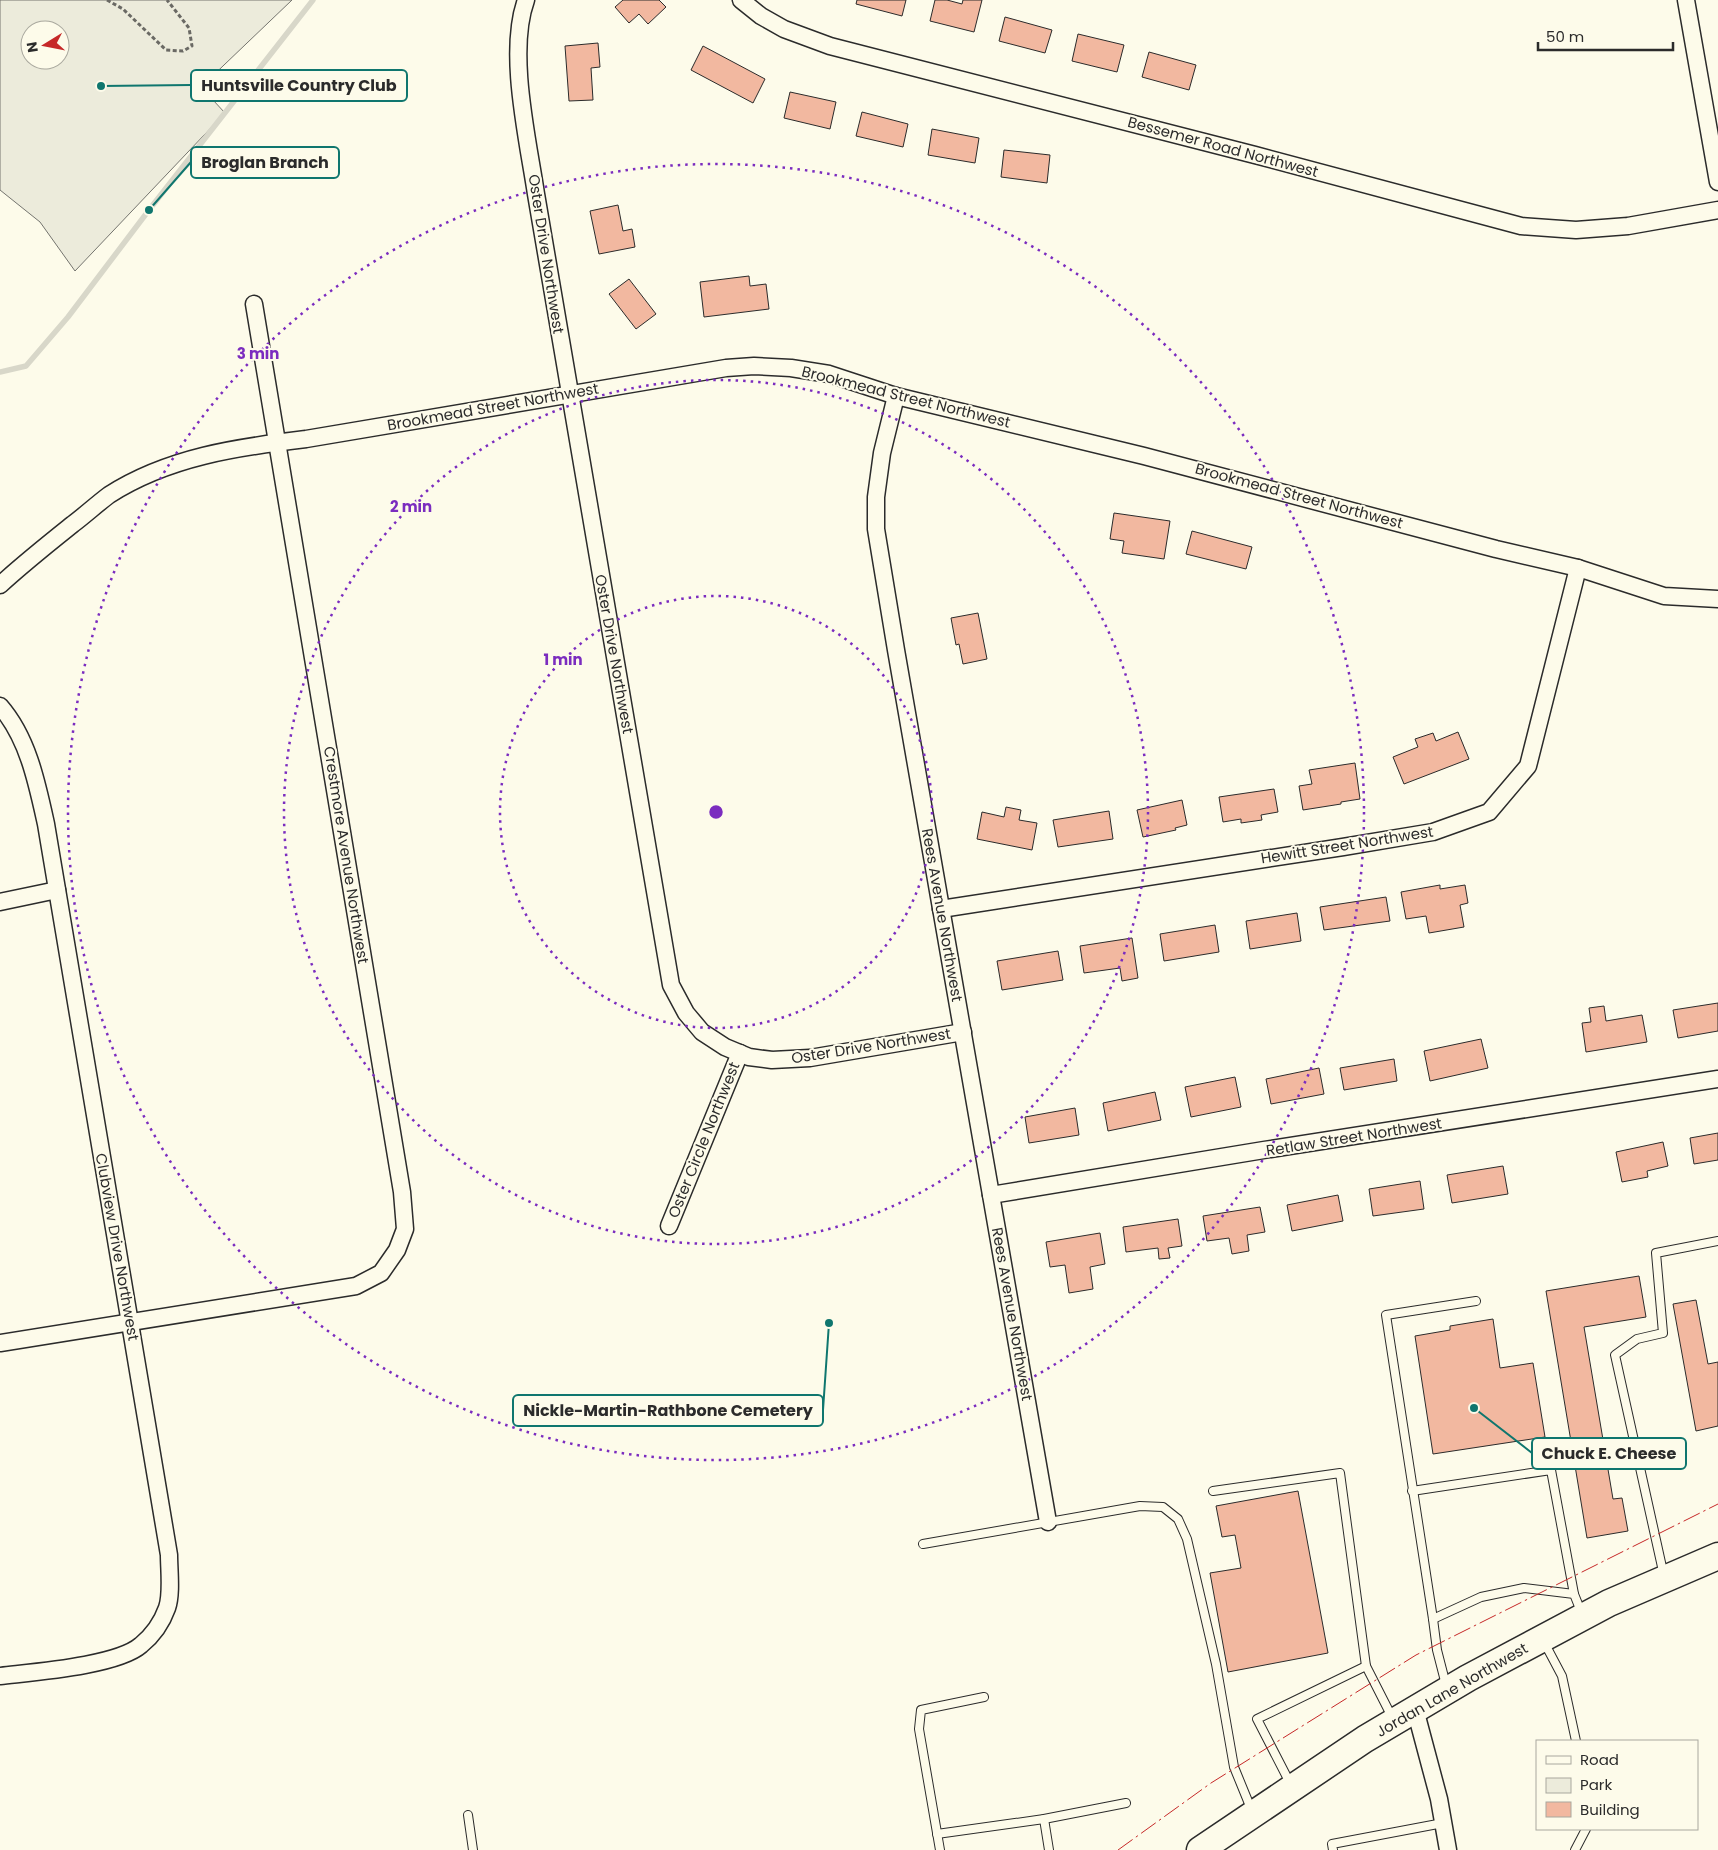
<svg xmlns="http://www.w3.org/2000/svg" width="1718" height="1850" font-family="Poppins,sans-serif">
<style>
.green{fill:#ecebdb;stroke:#74746e;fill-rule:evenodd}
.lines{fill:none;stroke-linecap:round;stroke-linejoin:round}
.stream{stroke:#d8d7c9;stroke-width:5.5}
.building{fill:#f2b8a0;stroke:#2b2b2b}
.lane-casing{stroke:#2b2b2b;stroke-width:10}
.street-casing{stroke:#2b2b2b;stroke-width:19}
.primary-casing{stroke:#2b2b2b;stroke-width:29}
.path{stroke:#6a6964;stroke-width:3;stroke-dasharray:4 2.5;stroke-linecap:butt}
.lane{stroke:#fdfbea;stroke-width:8}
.street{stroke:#fdfbea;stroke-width:16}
.primary{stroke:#fdfbea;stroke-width:26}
.power{stroke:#c62828;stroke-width:1;stroke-dasharray:18 4 2.5 4;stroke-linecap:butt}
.ring{fill:none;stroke:#7b2cbf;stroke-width:2.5;stroke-dasharray:2.5 5}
.labels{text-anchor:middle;stroke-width:4;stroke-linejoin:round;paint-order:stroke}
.street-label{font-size:15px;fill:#2b2b2b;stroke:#fdfbea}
.centre{fill:#7b2cbf;stroke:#fdfbea;stroke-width:2.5}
.ring-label{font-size:15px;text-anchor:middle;font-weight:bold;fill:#7b2cbf;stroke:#fdfbea;stroke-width:4;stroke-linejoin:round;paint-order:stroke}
.leader{fill:none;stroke:#0f766e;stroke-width:2}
.callout-dot{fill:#0f766e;stroke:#fdfbea;stroke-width:2}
.callout{fill:#fdfbea;stroke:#0f766e;stroke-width:2}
.callout-label{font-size:16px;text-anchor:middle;font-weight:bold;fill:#2b2b2b}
</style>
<rect width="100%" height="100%" fill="#fdfbea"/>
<path class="green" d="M0 0H292L201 87 225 113 75 271 40 222 0 190ZM30 30H60V60H30Z"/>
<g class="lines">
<polyline class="stream" points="0,372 26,366 68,317 149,210 313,0"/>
</g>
<g class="building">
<polygon points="623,0 659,0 666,7 648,24 639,14 629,23 615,7"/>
<polygon points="857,0 906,0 902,16 856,4"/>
<polygon points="935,0 947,0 962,4 963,0 982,0 974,32 930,21"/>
<polygon points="1005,17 1052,30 1045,53 999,41"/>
<polygon points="1078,34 1124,45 1117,72 1072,61"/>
<polygon points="598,43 600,67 591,68 593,100 569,101 565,46"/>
<polygon points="703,46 765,79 753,103 691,70"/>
<polygon points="1149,52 1196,65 1189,90 1142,77"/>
<polygon points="790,92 836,102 830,129 784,118"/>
<polygon points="862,112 908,124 903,147 856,136"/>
<polygon points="932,129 979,138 975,163 928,155"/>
<polygon points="1004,150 1050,155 1047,183 1001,177"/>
<polygon points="618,205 623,231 632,229 635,247 599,254 590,211"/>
<polygon points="749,276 750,286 766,284 769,309 704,317 700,282"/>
<polygon points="629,279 656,314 636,329 609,294"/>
<polygon points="1114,513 1170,521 1164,559 1122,553 1124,541 1110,539"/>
<polygon points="1192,531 1252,547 1246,569 1186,554"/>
<polygon points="978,613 987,659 963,664 959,644 956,645 951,618"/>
<polygon points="1458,732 1469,759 1404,784 1393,757 1418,747 1415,739 1433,733 1436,741"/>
<polygon points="1355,763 1360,799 1341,802 1341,804 1303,810 1299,786 1312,784 1309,770"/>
<polygon points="1274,789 1278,812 1261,815 1262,820 1241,823 1241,819 1223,822 1219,797"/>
<polygon points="1182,800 1187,825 1175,828 1176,830 1143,837 1137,810"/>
<polygon points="1006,807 1021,810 1019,820 1037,823 1032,850 977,839 982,812 1004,817"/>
<polygon points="1109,811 1113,839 1058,847 1053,820"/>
<polygon points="1440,885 1440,889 1465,885 1468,903 1460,905 1464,927 1429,933 1426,916 1406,919 1401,892"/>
<polygon points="1386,897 1390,921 1324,930 1320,907"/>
<polygon points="1297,913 1301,941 1250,949 1246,921"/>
<polygon points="1215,925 1219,952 1164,961 1160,934"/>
<polygon points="1132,938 1138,978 1122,981 1120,968 1084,973 1080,946"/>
<polygon points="1058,951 1063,980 1002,990 997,961"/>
<polygon points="1718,1003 1718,1031 1678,1038 1673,1010"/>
<polygon points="1604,1006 1606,1021 1642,1015 1647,1042 1586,1052 1582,1023 1591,1022 1589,1008"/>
<polygon points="1481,1039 1488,1068 1430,1081 1424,1051"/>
<polygon points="1394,1059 1397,1081 1344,1090 1340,1068"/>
<polygon points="1319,1068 1324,1094 1271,1104 1266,1079"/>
<polygon points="1235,1077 1241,1107 1191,1117 1185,1087"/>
<polygon points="1155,1092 1161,1120 1108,1131 1103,1103"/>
<polygon points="1075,1108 1079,1135 1029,1143 1025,1117"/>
<polygon points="1718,1133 1718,1160 1694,1164 1690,1138"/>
<polygon points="1663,1142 1668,1166 1647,1171 1648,1177 1622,1182 1616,1152"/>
<polygon points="1503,1166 1508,1194 1452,1203 1447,1175"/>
<polygon points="1420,1181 1424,1209 1373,1216 1369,1189"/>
<polygon points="1338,1195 1343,1221 1292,1231 1287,1205"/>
<polygon points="1260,1207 1265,1232 1247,1235 1249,1251 1232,1254 1229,1238 1207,1241 1203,1216"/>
<polygon points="1178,1219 1182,1246 1168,1248 1170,1258 1159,1259 1158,1248 1126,1252 1123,1227"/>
<polygon points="1100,1233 1105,1264 1090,1267 1093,1289 1069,1293 1065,1265 1050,1267 1046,1242"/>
<polygon points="1639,1276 1646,1317 1584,1327 1613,1499 1622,1498 1628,1531 1587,1538 1546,1291"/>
<polygon points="1696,1300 1708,1364 1718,1362 1718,1426 1696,1431 1673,1304"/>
<polygon points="1493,1319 1500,1368 1533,1363 1545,1437 1433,1454 1415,1336 1450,1330 1450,1326"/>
<polygon points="1298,1491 1328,1653 1228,1672 1210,1573 1241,1568 1235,1535 1222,1537 1216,1506"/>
</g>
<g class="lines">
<g class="lane-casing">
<g id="lane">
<polyline points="1213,1491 1340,1473 1366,1666"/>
<polyline points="1412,1491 1551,1470 1574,1594"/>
<polyline points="923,1544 1140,1506 1163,1507 1178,1519 1187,1539 1216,1664 1234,1767 1252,1811"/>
<polyline points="1664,1576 1615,1355 1637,1339 1663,1333 1656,1253 1718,1241"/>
<polyline points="1433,1619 1481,1597 1524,1588 1574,1594 1582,1614"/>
<polyline points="1544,1642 1562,1676 1576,1741"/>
<polyline points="1446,1685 1437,1650 1433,1619 1386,1315 1476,1301"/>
<polyline points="1290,1783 1257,1719 1366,1666 1393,1719"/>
<polyline points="468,1815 473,1850"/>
<polyline points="1044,1819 1049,1850"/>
<polyline points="937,1834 1044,1819 1126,1803"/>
<polyline points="940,1850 919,1729 921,1710 984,1697"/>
<polyline points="1333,1850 1332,1844 1443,1823"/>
<polyline points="1575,1850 1586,1829"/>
</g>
</g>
<g class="street-casing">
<g id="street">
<path d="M526 0C507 52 528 140 536 194L671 985 686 1013 702 1032 725 1047 749 1057 772 1060 810 1058 963 1032"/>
<polyline points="741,0 761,16 784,29 830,46 1255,155 1521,226 1576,230 1628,226 1718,210"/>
<polyline points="1686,0 1718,182"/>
<polyline points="896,396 882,453 876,497 876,529 896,650 1048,1522"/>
<path d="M0 585C24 563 48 544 73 524 85 515 97 504 109 495 168 457 238 447 306 439L726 368 754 366 791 368 829 374 896 396 1144 456 1496 549 1578 568 1664 596 1718 599"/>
<path d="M0 706C28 738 37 783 46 824L169 1555C169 1570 172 1594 167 1608 162 1622 152 1636 141 1645 117 1666 33 1672 0 1676"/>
<polyline points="0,902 57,890"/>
<polyline points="941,909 1343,847 1433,832 1489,812 1528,766 1578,568"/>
<polyline points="991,1195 1264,1150 1718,1079"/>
<polyline points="669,1226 740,1053"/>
<polyline points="0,1343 356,1286 381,1273 397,1250 405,1229 402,1192 254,304"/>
<polyline points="1415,1709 1439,1799 1448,1850"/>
</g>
</g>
<g class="primary-casing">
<polyline id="primary" points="1200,1850 1365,1739 1468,1678 1609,1603 1718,1556"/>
</g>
<polyline class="path" points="107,0 123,9 166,50 183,51 192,46 189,28 167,0"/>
<use href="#lane" class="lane"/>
<use href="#street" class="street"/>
<use href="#primary" class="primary"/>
<polyline class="power" points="1118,1850 1211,1783 1416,1655 1718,1504"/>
</g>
<g class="ring">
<circle cx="716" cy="812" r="216"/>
<circle cx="716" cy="812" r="432"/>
<circle cx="716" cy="812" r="648"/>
</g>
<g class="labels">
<g class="street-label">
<text transform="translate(1223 147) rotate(15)" y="5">Bessemer Road Northwest</text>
<text transform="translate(546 254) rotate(81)" y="5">Oster Drive Northwest</text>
<text transform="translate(906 397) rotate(14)" y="5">Brookmead Street Northwest</text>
<text transform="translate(493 407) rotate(-10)" y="5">Brookmead Street Northwest</text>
<text transform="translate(1299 496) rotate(15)" y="5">Brookmead Street Northwest</text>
<text transform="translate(614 654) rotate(80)" y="5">Oster Drive Northwest</text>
<text transform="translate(1347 845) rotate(-9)" y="5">Hewitt Street Northwest</text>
<text transform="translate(346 855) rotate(81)" y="5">Crestmore Avenue Northwest</text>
<text transform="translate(942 915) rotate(80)" y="5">Rees Avenue Northwest</text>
<text transform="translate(871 1046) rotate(-9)" y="5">Oster Drive Northwest</text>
<text transform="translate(1354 1137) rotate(-9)" y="5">Retlaw Street Northwest</text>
<text transform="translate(704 1140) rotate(-68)" y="5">Oster Circle Northwest</text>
<text transform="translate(117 1247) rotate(80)" y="5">Clubview Drive Northwest</text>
<text transform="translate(1012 1314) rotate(80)" y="5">Rees Avenue Northwest</text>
<text transform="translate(1452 1690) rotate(-30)" y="5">Jordan Lane Northwest</text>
</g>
</g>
<circle cx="716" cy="812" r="8" class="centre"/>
<g class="ring-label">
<text x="258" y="359">3 min</text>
<text x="411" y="512">2 min</text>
<text x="563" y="665">1 min</text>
</g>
<path class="leader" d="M101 86L191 85M149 210L191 162M829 1323L823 1410M1474 1408L1532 1453"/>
<g class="callout-dot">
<circle cx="101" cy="86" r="5"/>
<circle cx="149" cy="210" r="5"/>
<circle cx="829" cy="1323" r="5"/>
<circle cx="1474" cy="1408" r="5"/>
</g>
<g class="callout">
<rect x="191" y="70" width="216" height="31" rx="5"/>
<rect x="191" y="147" width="148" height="31" rx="5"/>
<rect x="513" y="1395" width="310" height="31" rx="5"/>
<rect x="1532" y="1438" width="154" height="31" rx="5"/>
</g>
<g class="callout-label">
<text x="299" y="91">Huntsville Country Club</text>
<text x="265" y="168">Broglan Branch</text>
<text x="668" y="1416">Nickle-Martin-Rathbone Cemetery</text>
<text x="1609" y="1459">Chuck E. Cheese</text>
</g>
<rect x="1536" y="1740" width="162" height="90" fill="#fdfbea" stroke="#a9a89e"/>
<rect x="1546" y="1756" width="25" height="8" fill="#fdfbea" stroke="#a9a89e"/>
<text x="1580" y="1765" font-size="15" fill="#2b2b2b">Road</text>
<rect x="1546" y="1778" width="25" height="15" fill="#ecebdb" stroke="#a9a89e"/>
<text x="1580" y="1790" font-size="15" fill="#2b2b2b">Park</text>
<rect x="1546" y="1802" width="25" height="15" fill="#f2b8a0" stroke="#a9a89e"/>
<text x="1580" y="1815" font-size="15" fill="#2b2b2b">Building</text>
<g transform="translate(45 45) rotate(260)"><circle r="24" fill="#fdfbea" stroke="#a9a89e"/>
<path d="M0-4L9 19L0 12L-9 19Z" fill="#c62828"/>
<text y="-8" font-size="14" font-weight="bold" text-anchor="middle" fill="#2b2b2b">N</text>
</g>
<path d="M1538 42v8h135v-8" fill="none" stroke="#2b2b2b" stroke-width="2.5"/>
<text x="1546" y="42" font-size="15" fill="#2b2b2b" stroke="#fdfbea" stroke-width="4" paint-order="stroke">50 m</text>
</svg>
